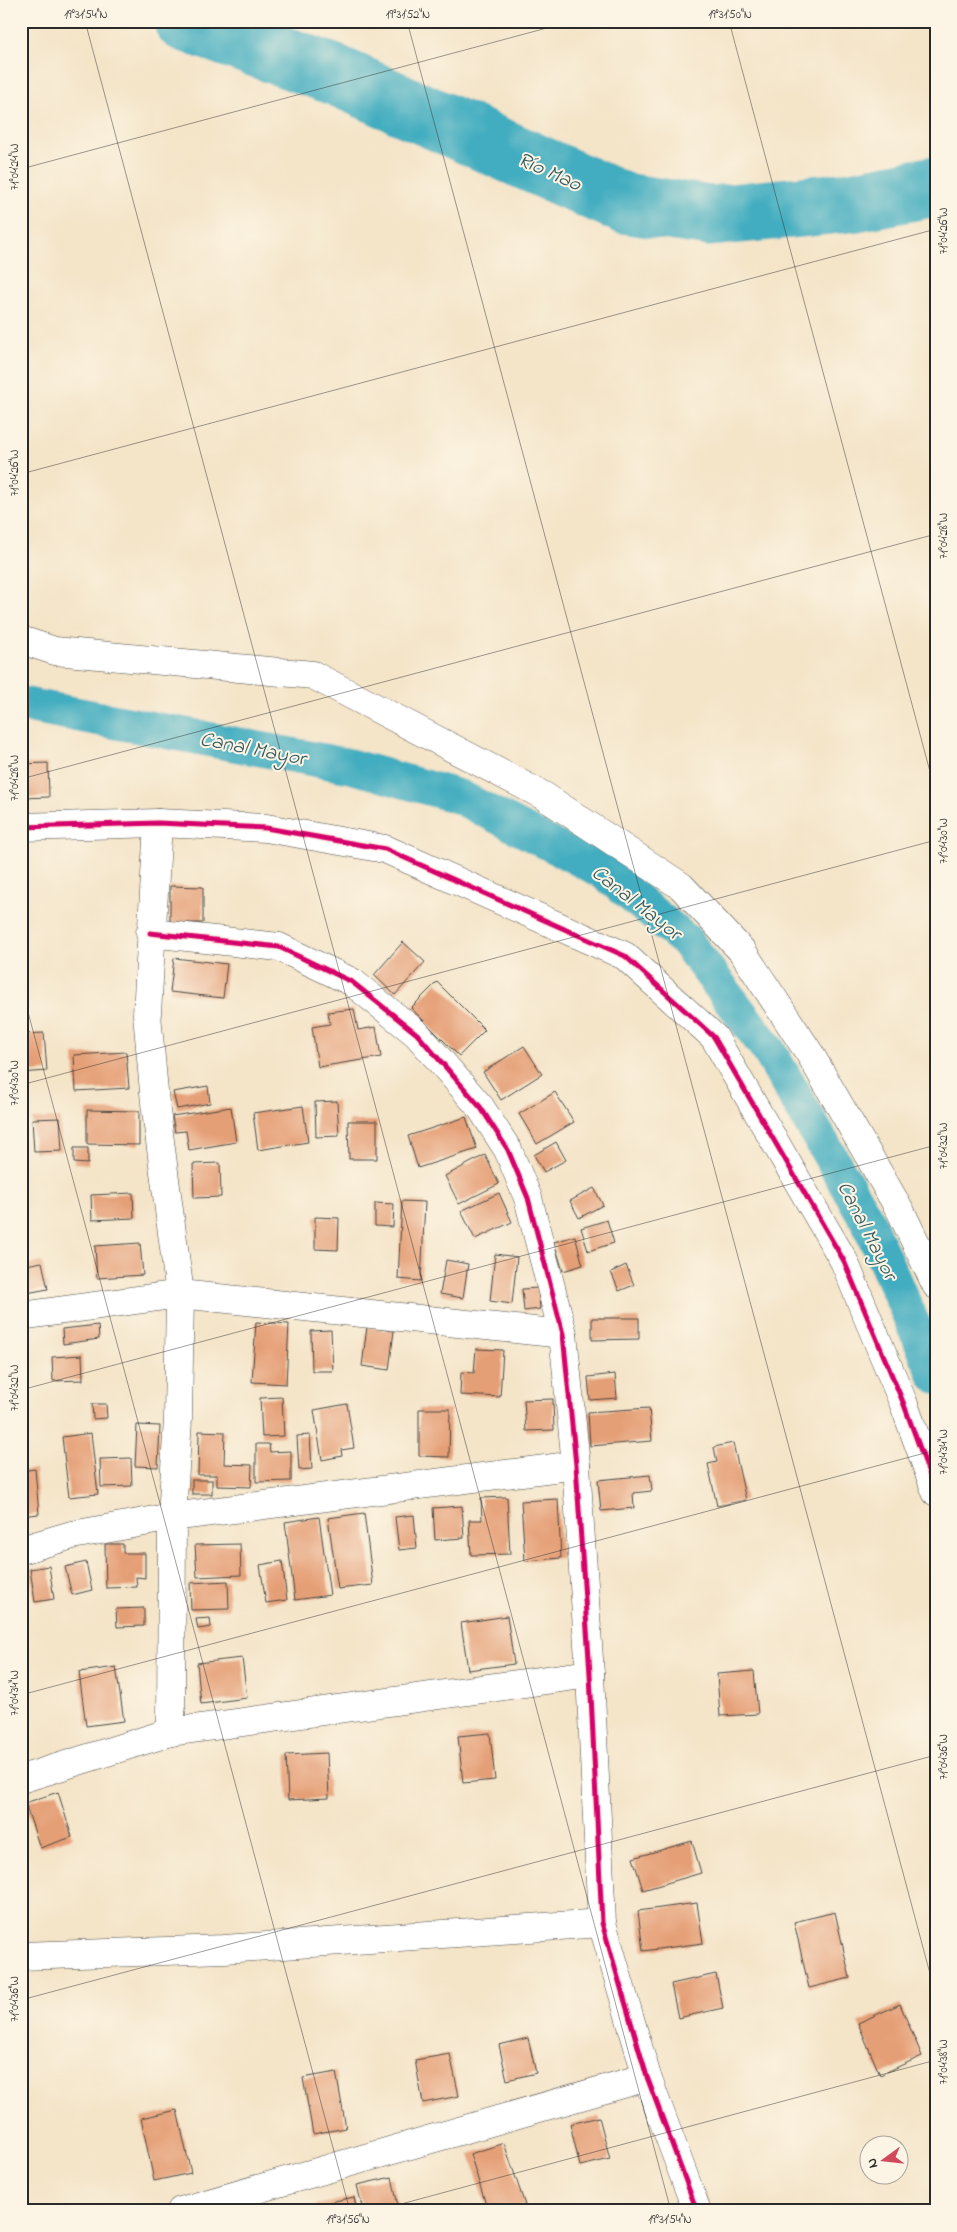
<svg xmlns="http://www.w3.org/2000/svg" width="957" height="2232" font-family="'Indie Flower',sans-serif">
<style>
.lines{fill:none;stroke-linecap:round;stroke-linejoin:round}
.canal{stroke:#42adc0;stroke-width:35}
.river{stroke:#42adc0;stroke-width:61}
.building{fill:#e59f76}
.minor-casing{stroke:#494743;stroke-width:29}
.minor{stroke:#fff;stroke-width:28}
.cycleway-casing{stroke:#fcf5e5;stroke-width:8}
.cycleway{stroke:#d6006c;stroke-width:5}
.ticks{fill:none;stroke:#2b2b2b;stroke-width:1;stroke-opacity:0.45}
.labels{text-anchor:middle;stroke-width:4;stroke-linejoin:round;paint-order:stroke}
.water-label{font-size:21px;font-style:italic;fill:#33585f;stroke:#fcf5e5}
.neatline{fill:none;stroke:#2b2b2b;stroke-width:2}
.ticks-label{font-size:12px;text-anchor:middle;fill:#2b2b2b}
</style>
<rect width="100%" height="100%" fill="#fcf5e5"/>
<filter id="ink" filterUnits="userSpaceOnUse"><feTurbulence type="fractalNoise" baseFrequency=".02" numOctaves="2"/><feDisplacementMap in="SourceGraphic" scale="10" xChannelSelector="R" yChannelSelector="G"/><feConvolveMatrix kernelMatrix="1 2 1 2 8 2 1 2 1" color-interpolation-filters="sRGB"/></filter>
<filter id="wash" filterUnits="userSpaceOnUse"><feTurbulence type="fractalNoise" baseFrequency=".0096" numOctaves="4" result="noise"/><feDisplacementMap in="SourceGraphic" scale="20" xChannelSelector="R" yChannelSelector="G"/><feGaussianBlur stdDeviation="1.12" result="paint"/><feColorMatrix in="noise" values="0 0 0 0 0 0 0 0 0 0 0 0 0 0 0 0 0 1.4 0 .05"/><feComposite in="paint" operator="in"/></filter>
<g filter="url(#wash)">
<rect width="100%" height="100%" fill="#f4e4c8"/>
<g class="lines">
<polyline class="canal" points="21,704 350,766 460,797 602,871 686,941 769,1051 867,1220 936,1376"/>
<polyline class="river" points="184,21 335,75 623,203 710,216 851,202 936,186"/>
</g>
<g id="blocks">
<g class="building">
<polygon points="48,763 49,797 21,798 21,764"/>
<polygon points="170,886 203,887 203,923 170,923"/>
<polygon points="403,942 425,962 395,995 374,975"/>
<polygon points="174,958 227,964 223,998 170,992"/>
<polygon points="437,982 485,1030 459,1056 411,1008"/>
<polygon points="354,1009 358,1030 376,1027 381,1057 318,1067 312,1027 330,1024 328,1012"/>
<polygon points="44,1033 47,1071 21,1073 21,1034"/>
<polygon points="524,1046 542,1074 501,1100 483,1072"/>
<polygon points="126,1052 129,1088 76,1091 74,1055"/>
<polygon points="208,1086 210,1103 177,1109 173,1092"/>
<polygon points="555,1092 574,1122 537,1144 519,1114"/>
<polygon points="337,1101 339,1136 316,1137 315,1102"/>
<polygon points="303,1106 308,1142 258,1150 253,1113"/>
<polygon points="231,1107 236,1142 189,1150 186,1131 175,1132 172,1116"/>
<polygon points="87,1110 139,1111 139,1145 87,1144"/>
<polygon points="466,1117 477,1149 418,1168 408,1136"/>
<polygon points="60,1118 62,1151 34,1152 32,1119"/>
<polygon points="348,1121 377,1121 377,1159 349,1159"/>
<polygon points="556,1142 566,1160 544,1172 534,1155"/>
<polygon points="74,1148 88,1148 88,1164 74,1163"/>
<polygon points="485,1155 499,1184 459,1204 445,1176"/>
<polygon points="220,1163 221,1197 194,1198 193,1164"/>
<polygon points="594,1188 603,1205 579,1218 570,1201"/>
<polygon points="133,1193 134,1218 92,1220 91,1195"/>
<polygon points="499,1193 512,1222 475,1239 461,1211"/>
<polygon points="402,1201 425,1202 421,1281 398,1279"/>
<polygon points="375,1203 394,1204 393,1227 375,1226"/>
<polygon points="315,1217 339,1218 338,1250 315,1249"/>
<polygon points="607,1220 614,1243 588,1251 581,1228"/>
<polygon points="575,1236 583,1265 563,1271 554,1242"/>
<polygon points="140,1243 143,1275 97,1278 95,1246"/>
<polygon points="495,1254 517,1257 512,1304 490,1301"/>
<polygon points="446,1260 468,1264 463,1298 440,1294"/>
<polygon points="42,1262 48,1289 21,1294 21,1266"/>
<polygon points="626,1265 634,1285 619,1291 611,1272"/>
<polygon points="538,1288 540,1309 524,1311 522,1289"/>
<polygon points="592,1318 639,1318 639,1339 592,1340"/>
<polygon points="256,1322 289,1324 286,1384 252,1382"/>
<polygon points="98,1325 99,1339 63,1344 62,1329"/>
<polygon points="367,1327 394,1331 389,1370 362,1366"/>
<polygon points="331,1330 333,1371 312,1371 311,1331"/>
<polygon points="476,1349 503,1350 500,1397 460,1395 461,1372 474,1373"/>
<polygon points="82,1355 83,1380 53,1381 52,1357"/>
<polygon points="615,1374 617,1398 590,1400 588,1377"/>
<polygon points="282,1397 284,1436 262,1437 260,1398"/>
<polygon points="553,1399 554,1430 526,1431 524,1400"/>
<polygon points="92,1404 106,1404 107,1418 93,1419"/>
<polygon points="347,1404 354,1448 341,1450 342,1456 322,1460 314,1410"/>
<polygon points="649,1408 652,1441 590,1446 588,1412"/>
<polygon points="419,1409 450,1409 449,1457 419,1456"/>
<polygon points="137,1425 160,1426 158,1467 135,1466"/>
<polygon points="199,1431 225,1432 224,1464 252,1465 251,1487 217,1486 217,1475 198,1475"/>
<polygon points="91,1433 98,1494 69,1497 62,1437"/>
<polygon points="310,1435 312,1469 299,1470 297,1436"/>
<polygon points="733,1443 746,1500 717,1506 708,1464 717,1462 714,1447"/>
<polygon points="256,1444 269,1444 270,1452 291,1451 291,1481 256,1482"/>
<polygon points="131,1458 132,1486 101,1487 100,1459"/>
<polygon points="35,1469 39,1514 21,1516 21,1471"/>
<polygon points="650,1475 652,1491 633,1493 634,1508 601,1511 598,1480"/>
<rect x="192" y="1480" width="20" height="14"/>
<polygon points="507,1497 510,1554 471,1555 469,1520 482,1520 481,1498"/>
<polygon points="558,1499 561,1558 525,1561 521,1501"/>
<polygon points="462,1506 464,1538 435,1540 433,1508"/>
<polygon points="364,1513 373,1585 338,1589 328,1518"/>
<polygon points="414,1515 417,1548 399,1550 395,1517"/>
<polygon points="319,1517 330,1595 295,1600 285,1522"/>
<polygon points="105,1544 123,1544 123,1553 145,1553 145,1578 136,1577 137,1587 106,1588"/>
<polygon points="240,1544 241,1575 197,1577 195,1545"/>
<polygon points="282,1561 287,1600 266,1603 260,1565"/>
<polygon points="86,1562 92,1590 72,1595 65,1567"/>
<polygon points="49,1566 54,1599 35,1602 30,1569"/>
<polygon points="228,1581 229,1609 191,1610 190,1583"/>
<polygon points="144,1608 144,1626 117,1627 116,1609"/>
<polygon points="507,1616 514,1664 468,1670 461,1623"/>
<polygon points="210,1618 211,1627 198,1629 196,1619"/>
<polygon points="242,1658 247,1698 201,1704 197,1663"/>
<polygon points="116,1667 124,1721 86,1726 79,1672"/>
<polygon points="754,1671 758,1714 720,1716 717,1674"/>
<polygon points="490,1733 495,1780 463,1783 458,1736"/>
<polygon points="327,1753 329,1798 288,1800 286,1755"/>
<polygon points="58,1792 72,1837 40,1848 25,1803"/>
<polygon points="692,1841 701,1873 643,1890 633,1858"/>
<polygon points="697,1903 703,1943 643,1951 638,1911"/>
<polygon points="835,1912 850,1978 809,1988 794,1922"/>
<polygon points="716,1974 723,2008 678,2018 671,1984"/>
<polygon points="900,2004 922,2056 880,2075 858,2023"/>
<polygon points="528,2038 536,2073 507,2080 499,2045"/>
<polygon points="450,2054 459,2096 423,2103 415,2060"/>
<polygon points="336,2072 346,2128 313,2134 303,2078"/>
<polygon points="177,2110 191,2173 154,2181 141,2118"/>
<polygon points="599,2117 610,2159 580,2166 570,2124"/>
<polygon points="504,2143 525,2205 506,2211 488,2211 470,2154"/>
<polygon points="392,2177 399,2211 363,2211 357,2185"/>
<polygon points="354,2197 357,2211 317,2211 316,2205"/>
</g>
</g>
</g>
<g filter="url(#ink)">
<use href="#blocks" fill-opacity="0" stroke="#494743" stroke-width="1"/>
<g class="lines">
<g class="minor-casing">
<g id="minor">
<polyline points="21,640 55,651 313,675 544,796 681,886 742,951 810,1054 901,1212 936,1285"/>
<polyline points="158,823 147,1014 155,1103 180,1294 178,1419 172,1517 171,1732"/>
<polyline points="21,827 158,823 266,828 385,849 625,956 714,1037 844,1261 903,1402 936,1492"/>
<polyline points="150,933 279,947 352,982 417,1034 481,1108 508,1150 528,1198 563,1334 576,1465 590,1674 602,1923 647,2077 697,2211"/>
<polyline points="21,1316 180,1294 563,1334"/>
<polyline points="21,1550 72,1535 172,1517 576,1465"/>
<polyline points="21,1779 171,1732 590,1674"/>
<polyline points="21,1956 224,1949 602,1923"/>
<polyline points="181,2211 647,2077"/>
</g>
</g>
<use href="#minor" class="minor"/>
<g class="cycleway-casing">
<g id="cycleway">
<polyline points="21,827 158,823 266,828 385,849 625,956 714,1037 844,1261 903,1402 936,1492"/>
<polyline points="150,933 279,947 352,982 417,1034 481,1108 508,1150 528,1198 563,1334 576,1465 590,1674 602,1923 647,2077 697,2211"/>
</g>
</g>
<use href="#cycleway" class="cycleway"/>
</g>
</g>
<path class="ticks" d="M85 21 671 2211M407 21 936 1996M729 21 936 794M21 169 573 21M21 474 936 229M21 779 936 534M21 986 350 2211M21 1085 936 840M21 1390 936 1145M21 1695 936 1450M21 2000 936 1755M21 2187 28 2211M375 2211 936 2060"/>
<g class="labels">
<g class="water-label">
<text transform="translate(550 171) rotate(24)" y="7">Río Mao</text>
<text transform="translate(253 748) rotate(11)" y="7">Canal Mayor</text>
<text transform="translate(637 902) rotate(38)" y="7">Canal Mayor</text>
<text transform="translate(868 1230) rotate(63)" y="7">Canal Mayor</text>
</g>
</g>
<rect width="957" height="2232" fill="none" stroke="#fcf5e5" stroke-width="55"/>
<g transform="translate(884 2160) rotate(255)"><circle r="24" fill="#fcf5e5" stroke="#a8a49b"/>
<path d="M0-4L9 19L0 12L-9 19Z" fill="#d1495b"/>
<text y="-8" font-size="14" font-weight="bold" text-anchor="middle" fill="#2b2b2b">N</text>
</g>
<rect x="28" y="28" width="902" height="2176" class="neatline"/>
<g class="ticks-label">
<text x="86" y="18">19°31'54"N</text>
<text x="408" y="18">19°31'52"N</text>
<text x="730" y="18">19°31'50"N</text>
<text transform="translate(14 167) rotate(-90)" y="4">71°04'24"W</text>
<text transform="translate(943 231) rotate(-90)" y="4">71°04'26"W</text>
<text transform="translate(14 473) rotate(-90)" y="4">71°04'26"W</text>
<text transform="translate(943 536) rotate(-90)" y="4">71°04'28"W</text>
<text transform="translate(14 778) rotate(-90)" y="4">71°04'28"W</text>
<text transform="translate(943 841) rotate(-90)" y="4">71°04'30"W</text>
<text transform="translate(14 1083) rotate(-90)" y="4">71°04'30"W</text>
<text transform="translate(943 1146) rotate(-90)" y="4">71°04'32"W</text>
<text transform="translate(14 1388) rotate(-90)" y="4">71°04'32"W</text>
<text transform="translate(943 1452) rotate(-90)" y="4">71°04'34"W</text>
<text transform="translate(14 1693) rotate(-90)" y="4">71°04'34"W</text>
<text transform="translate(943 1757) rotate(-90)" y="4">71°04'36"W</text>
<text transform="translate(14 1999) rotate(-90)" y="4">71°04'36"W</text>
<text transform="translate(943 2062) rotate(-90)" y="4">71°04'38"W</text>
<text x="348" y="2223">19°31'56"N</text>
<text x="670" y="2223">19°31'54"N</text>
</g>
</svg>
